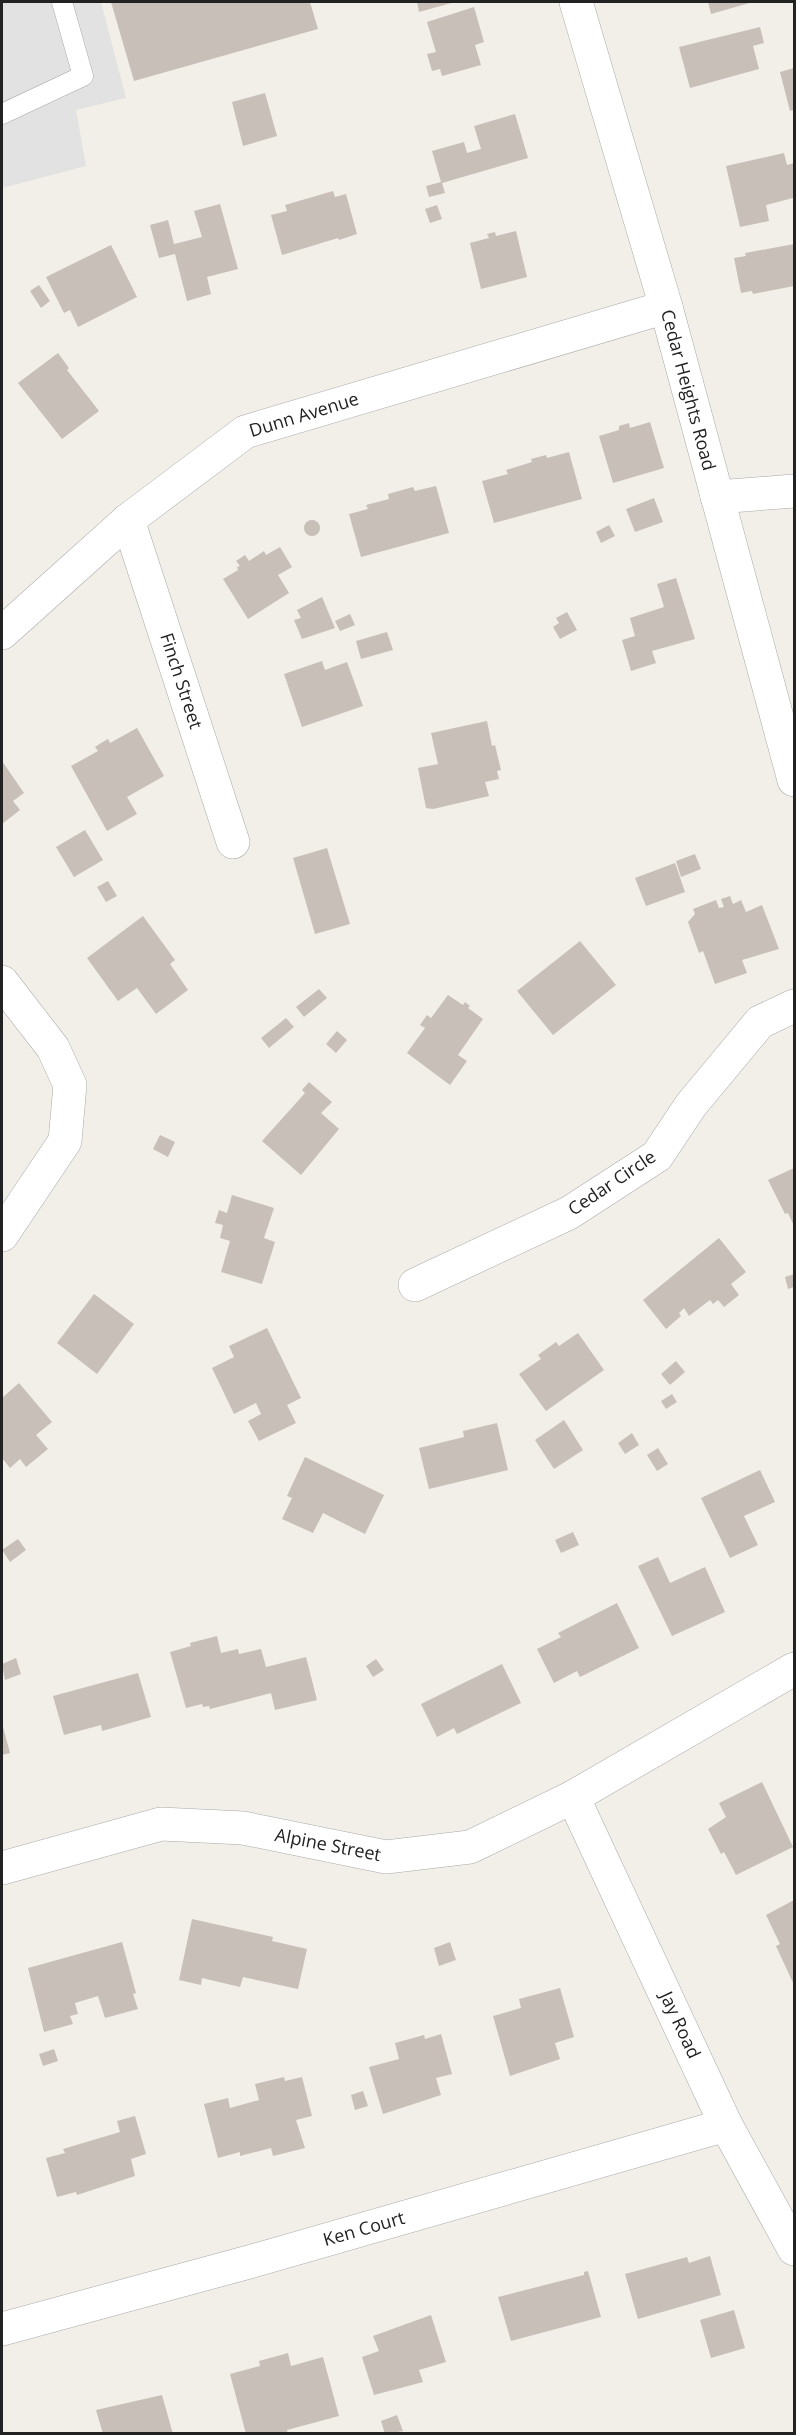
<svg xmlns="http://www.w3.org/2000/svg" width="796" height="2435" font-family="'Open Sans',sans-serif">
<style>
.parking{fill:#e2e2e2}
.building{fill:#c7bfb8}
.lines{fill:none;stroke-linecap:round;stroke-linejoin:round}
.service-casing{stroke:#a9a9a9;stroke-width:21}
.minor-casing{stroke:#a9a9a9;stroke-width:34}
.service{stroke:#fff;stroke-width:20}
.minor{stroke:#fff;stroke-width:33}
.labels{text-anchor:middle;stroke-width:4.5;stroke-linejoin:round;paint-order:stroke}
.street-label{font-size:18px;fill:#222;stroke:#fff}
</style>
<rect width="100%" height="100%" fill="#f2efe9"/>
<polygon class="parking" points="2,2 101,2 126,98 76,110 86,166 2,188"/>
<g class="building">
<polygon points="111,2 310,2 318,29 134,81"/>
<polygon points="417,2 455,2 419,12"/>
<polygon points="708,2 753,2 711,14"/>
<polygon points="474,7 484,42 475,45 481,65 442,76 440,69 432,71 427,54 436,52 427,22"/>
<polygon points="760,27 764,43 753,46 759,69 690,88 679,47"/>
<polygon points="794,68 794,110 790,111 780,72"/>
<polygon points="265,93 277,136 243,146 232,102"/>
<polygon points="515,114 528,158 442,183 445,193 429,197 426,186 441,182 432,151 464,142 467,153 481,149 474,126"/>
<polygon points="784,153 787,165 794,163 793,198 766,205 769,221 740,227 726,166"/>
<polygon points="333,191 335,197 346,194 357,234 339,240 338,238 282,255 271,215 287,211 285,205"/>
<polygon points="220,204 238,269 207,277 211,294 187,301 175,254 159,258 150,225 168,220 174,244 202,237 194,211"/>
<polygon points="437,205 442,219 430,223 425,209"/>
<polygon points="516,231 527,277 481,289 470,243 489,238 487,234 495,232 496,236"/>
<polygon points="794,244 794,286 753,294 752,291 741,293 734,258 746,256 745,253"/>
<polygon points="111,245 137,297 78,327 70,310 64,313 46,277"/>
<polygon points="39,285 50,301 41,308 30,291"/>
<polygon points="58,353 69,368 67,370 99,411 62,439 18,383"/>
<polygon points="650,422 664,468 613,483 599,436 619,430 619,426 629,423 630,428"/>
<polygon points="569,452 582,499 494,523 482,481 508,474 506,470 532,462 531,459 546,455 547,458"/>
<polygon points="436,486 449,533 361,557 349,514 368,509 366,505 389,499 388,494 413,487 415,491"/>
<polygon points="654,498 663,522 635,532 626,509"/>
<circle cx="312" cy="528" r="8"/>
<polygon points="609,525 615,536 601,543 596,532"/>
<polygon points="280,547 292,567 278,575 289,593 248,619 223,579 238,570 237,567 240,566 236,561 245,555 249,561 264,551 266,555"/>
<polygon points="676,578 695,639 652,651 656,663 631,671 622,640 635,636 630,618 664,607 657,584"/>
<polygon points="322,597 335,628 302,639 294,620 301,618 297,610"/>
<polygon points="567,612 577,630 560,639 553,627 559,623 556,618"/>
<polygon points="350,614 355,625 340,631 335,621"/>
<polygon points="387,632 393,650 361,659 356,641"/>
<polygon points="322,661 325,670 347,662 363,706 302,727 284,674"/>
<polygon points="487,721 492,746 495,745 501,770 497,771 499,779 485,782 489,796 433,809 426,808 418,768 438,764 431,733"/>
<polygon points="137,728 164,776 127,797 137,814 107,831 71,766 98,751 95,747 101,743 108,739 110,743"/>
<polygon points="2,761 24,793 13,801 20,810 2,824"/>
<polygon points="85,830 103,860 74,877 56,847"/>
<polygon points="327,848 350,924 315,934 293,858"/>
<polygon points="695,854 701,869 681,877 676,861"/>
<polygon points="675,863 685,892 646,906 635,878"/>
<polygon points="108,881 117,896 106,902 97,887"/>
<polygon points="730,896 733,904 741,900 746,912 762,905 779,949 742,960 747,973 715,984 703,951 699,953 688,922 695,914 693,909 716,900 719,908 724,907 721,899"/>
<polygon points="143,916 175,960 170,964 188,990 156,1014 137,988 118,1001 87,958"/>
<polygon points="580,941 616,985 553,1035 517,991"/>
<polygon points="319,989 327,998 304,1017 296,1007"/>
<polygon points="448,995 463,1005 465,1002 470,1006 468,1008 483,1019 458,1055 467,1061 450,1085 407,1053 425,1028 420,1025 427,1015 431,1018"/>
<polygon points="286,1018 294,1027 269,1048 261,1038"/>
<polygon points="337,1031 347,1040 336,1053 326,1044"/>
<polygon points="309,1082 332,1102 321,1113 339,1129 301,1175 262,1141 305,1093 302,1090"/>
<polygon points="160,1135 175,1142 168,1157 153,1149"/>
<polygon points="794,1168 794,1226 788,1213 785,1214 768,1180"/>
<polygon points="232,1195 274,1208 264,1238 275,1242 262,1284 221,1272 230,1241 220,1238 223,1225 215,1223 219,1210 227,1213"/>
<polygon points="719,1238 746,1272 731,1284 739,1295 724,1307 718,1300 713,1304 710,1300 689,1316 684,1308 679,1313 681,1316 666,1329 643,1300"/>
<polygon points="794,1274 794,1287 788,1289 785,1277"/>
<polygon points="94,1294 134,1324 97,1374 57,1343"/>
<polygon points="267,1328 301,1398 287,1405 296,1423 259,1441 248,1421 261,1414 256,1403 234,1414 212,1368 234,1357 229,1346"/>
<polygon points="578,1333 604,1370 546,1411 519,1374 541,1359 538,1355 556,1342 559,1346"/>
<polygon points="676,1361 685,1372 670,1385 661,1374"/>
<polygon points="19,1383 52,1422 36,1435 48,1449 26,1467 20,1459 10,1468 2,1458 2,1398"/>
<polygon points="672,1394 677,1402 666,1409 661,1401"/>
<polygon points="564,1420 583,1450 554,1469 535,1440"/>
<polygon points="497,1423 508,1470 429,1489 419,1448 464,1437 463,1431"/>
<polygon points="632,1433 639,1445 625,1454 618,1443"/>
<polygon points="658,1448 668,1464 657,1471 647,1455"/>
<polygon points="305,1457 384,1495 365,1534 323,1513 313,1533 282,1519 292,1498 287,1496"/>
<polygon points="760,1470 775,1502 744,1516 758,1545 730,1558 701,1498"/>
<polygon points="573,1532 579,1545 561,1553 555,1540"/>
<polygon points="18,1539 26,1550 10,1562 2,1550"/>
<polygon points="658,1557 670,1583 705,1567 725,1612 672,1636 638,1566"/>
<polygon points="617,1603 639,1648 580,1677 577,1671 554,1683 537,1649 561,1637 558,1633"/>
<polygon points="217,1636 221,1653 238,1649 239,1654 261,1649 266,1667 306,1657 317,1700 275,1710 271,1693 210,1709 209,1706 203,1707 202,1704 186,1708 170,1652 191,1646 190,1643"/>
<polygon points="16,1658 21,1674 5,1680 2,1664"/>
<polygon points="376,1659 384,1670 373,1677 366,1666"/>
<polygon points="502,1664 521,1703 457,1734 454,1728 437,1737 421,1704"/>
<polygon points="138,1673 151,1717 102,1731 101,1725 64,1735 53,1696"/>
<polygon points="2,1723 10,1753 2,1755"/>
<polygon points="762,1782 793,1847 736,1875 724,1852 721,1854 708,1829 726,1817 719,1803"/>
<polygon points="794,1900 794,1985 776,1946 780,1944 766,1915"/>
<polygon points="192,1919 273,1937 272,1941 307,1949 298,1989 243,1977 240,1987 202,1978 201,1985 179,1980"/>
<polygon points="122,1942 136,1993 133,1994 138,2009 105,2018 98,1996 75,2003 78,2014 70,2016 73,2024 44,2032 28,1968"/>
<polygon points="450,1942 456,1960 439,1966 434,1948"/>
<polygon points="560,1988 574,2037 555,2043 560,2059 510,2076 493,2016 521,2008 519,1999"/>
<polygon points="441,2034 452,2074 436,2078 441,2095 383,2114 369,2067 399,2059 395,2043 424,2035 425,2039"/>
<polygon points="54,2049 58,2061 43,2066 39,2054"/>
<polygon points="284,2077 285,2081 302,2077 312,2116 296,2120 305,2148 273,2156 271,2148 240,2156 240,2152 218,2158 204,2104 228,2098 230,2108 259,2100 255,2084"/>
<polygon points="363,2091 368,2106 355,2110 351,2095"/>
<polygon points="135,2116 146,2154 131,2159 135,2176 77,2195 76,2192 57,2197 46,2158 65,2153 63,2149 120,2132 117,2121"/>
<polygon points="710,2256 721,2295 638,2319 625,2274 687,2257 689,2263"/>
<polygon points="588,2271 601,2317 511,2341 498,2297 584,2275 584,2272"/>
<polygon points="734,2310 745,2348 711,2358 700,2320"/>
<polygon points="431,2315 446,2362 419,2370 423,2382 374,2395 362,2357 379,2351 373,2336"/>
<polygon points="288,2353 291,2366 323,2357 339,2416 287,2430 288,2434 246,2434 230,2374 260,2366 259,2361"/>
<polygon points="162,2395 173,2434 103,2434 96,2410"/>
<polygon points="397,2415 403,2431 385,2434 381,2421"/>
</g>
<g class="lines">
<g class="service-casing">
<polyline id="service" points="2,114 83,76 62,2"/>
</g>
<g class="minor-casing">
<g id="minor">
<polyline points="576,2 666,307 794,780"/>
<polyline points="717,497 794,491"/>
<polyline points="128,520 233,842"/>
<polyline points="2,633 128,520 245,432 666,307"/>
<polyline points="2,982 53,1048 70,1085 65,1141 2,1235"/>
<polyline points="415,1285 569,1213 657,1156 691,1105 760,1022 794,1006"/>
<polyline points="573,1797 726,2125 794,2249"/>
<polyline points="2,1868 161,1824 243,1828 386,1857 470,1847 573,1797 794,1669"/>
<polyline points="2,2329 249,2262 726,2125"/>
</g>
</g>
<use href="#service" class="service"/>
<use href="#minor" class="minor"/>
</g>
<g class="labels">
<g class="street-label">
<text transform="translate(688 390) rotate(75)" y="6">Cedar Heights Road</text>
<text transform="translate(304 415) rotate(-17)" y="6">Dunn Avenue</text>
<text transform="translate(181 681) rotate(72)" y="6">Finch Street</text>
<text transform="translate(612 1183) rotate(-34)" y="6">Cedar Circle</text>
<text transform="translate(328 1845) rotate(11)" y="6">Alpine Street</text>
<text transform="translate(680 2025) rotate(65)" y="6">Jay Road</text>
<text transform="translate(364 2229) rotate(-16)" y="6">Ken Court</text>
</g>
</g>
<rect width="796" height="2435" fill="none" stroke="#222222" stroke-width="6"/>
</svg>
